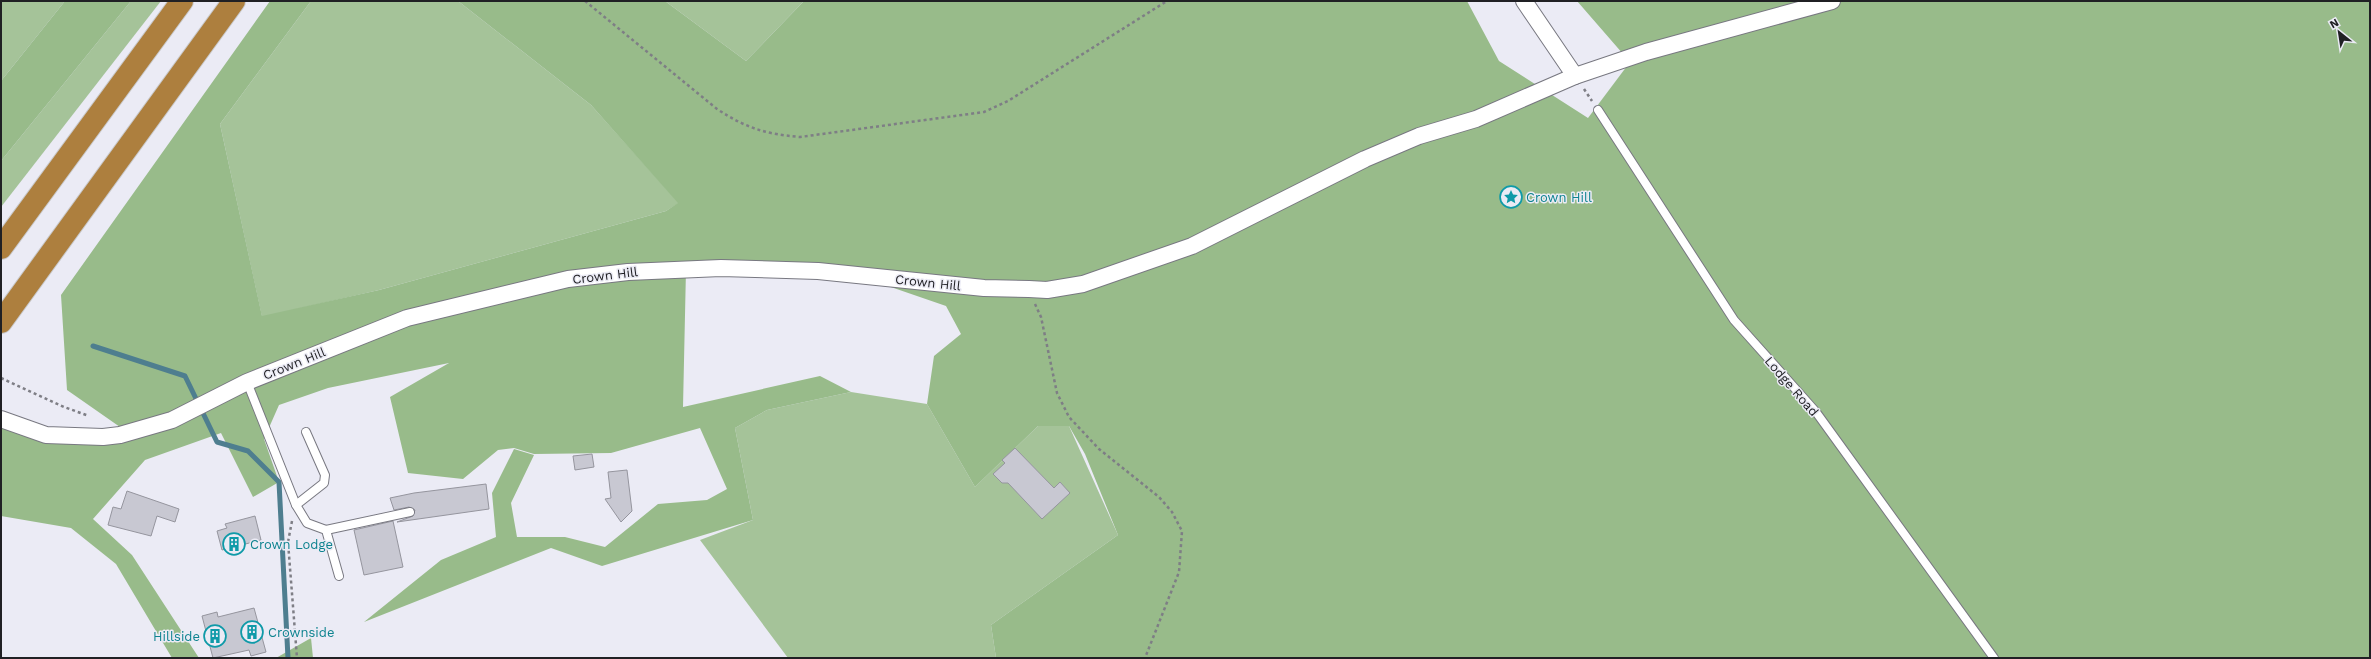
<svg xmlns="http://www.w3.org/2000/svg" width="2371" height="659" font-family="'Work Sans',sans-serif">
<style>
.green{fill:#a5c399}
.forest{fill:#98bb8a}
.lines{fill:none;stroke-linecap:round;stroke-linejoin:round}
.stream{stroke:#4e7e8f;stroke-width:5}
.building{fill:#c8c8d2;stroke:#95959e}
.service-casing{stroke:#787881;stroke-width:10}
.minor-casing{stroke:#787881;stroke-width:18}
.motorway-casing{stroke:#c9c9ca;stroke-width:24}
.path{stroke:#7e7e85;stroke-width:2.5;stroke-dasharray:3 3;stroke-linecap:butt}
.service{stroke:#fff;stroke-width:8}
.minor{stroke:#fff;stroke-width:16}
.motorway{stroke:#ad7f3e;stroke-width:22}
.labels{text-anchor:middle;stroke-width:3;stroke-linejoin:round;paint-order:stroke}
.culture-label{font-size:13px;fill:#0d838f;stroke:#ebebf5;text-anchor:start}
.street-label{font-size:13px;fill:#202024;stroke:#ebebf5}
</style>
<rect width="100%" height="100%" fill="#ebebf5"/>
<g class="green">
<polygon points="1,1 65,1 1,81"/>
<polygon points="131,1 161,1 1,207 1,161"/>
<polygon points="311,1 458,1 591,105 679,203 666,211 379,290 262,317 220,124"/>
<polygon points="665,1 804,1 746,61"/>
<polygon points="851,392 927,404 975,487 1038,426 1069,426 1118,535 991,625 996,658 788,658 700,540 753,520 735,428 767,410"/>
</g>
<g class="forest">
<polygon points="65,1 131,1 1,161 1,81"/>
<polygon points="270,1 311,1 220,124 262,316 379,290 666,211 678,203 591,105 458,1 665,1 746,61 804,1 1467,1 1499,61 1588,118 1630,62 1577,1 2370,1 2370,658 996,658 991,625 1118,535 1085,454 1069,426 1038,426 975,487 927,404 934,356 961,334 946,306 856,275 686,269 683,407 820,376 851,392 767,410 735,428 753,520 602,566 551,548 364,622 441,560 496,537 492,493 514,449 534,455 511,503 517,537 565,537 605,547 658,504 707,500 727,489 700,428 611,453 534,454 514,448 498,450 463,479 408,473 390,397 449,363 328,388 279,405 264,439 279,482 253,497 221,433 145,460 93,519 132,555 199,658 172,658 116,564 71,528 1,516 1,420 58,442 120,427 67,390 61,295"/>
<polygon points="311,638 313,658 276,658"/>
</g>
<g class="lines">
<polyline class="stream" points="93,346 185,376 217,442 248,451 279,482 288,658"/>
</g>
<g class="building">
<polygon points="1015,448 1054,488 1060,482 1070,493 1042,519 1008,483 1002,483 993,474 1005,463 1002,460"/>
<polygon points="592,454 594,467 575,470 573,456"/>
<polygon points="627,470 632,511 621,522 605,499 611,498 608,472"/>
<polygon points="486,484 489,509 397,522 413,516 415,510 409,507 394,510 390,498 414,493"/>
<polygon points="127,491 179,509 175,522 157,516 151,536 108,525 113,507 121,509"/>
<polygon points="255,516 261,540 222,550 217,531 227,528 225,524"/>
<polygon points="393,521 403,567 364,575 354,530"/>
<polygon points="254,608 266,652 251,656 249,650 213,658 202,616 217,612 218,617"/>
</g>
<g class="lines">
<g class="service-casing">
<g id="service">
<polyline points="1598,110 1734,320 1816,412 1994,658"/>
<polyline points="247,382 296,505 307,523 326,530 339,576"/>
<polyline points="296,505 324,483 325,475 306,432"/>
<polyline points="326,530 410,512"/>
</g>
</g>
<g class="minor-casing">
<g id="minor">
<polyline points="1524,1 1575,76"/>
<polyline points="1,419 46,435 103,437 120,435 172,420 247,382 407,318 568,279 628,272 721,268 818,271 984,288 1029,289 1047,290 1083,284 1192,246 1365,159 1419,136 1476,119 1575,76 1646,52 1832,1"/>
</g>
</g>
<g class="motorway-casing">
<g id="motorway">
<polyline points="1,248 182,1"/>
<polyline points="1,322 234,1"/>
</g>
</g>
<g class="path">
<path d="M585 1 717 109C746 128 765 134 800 137L984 112 1008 101 1167 1"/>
<polyline points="1584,89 1592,101"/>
<polyline points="1035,304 1041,317 1057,393 1069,417 1099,449 1159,497 1172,512 1182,531 1179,572 1145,658"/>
<polyline points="1,378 64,407 89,416"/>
<polyline points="292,521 288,542 297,658"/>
</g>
<use href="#service" class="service"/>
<use href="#minor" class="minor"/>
<use href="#motorway" class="motorway"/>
</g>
<defs>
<g id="sight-ring" transform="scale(1.15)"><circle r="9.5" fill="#ebebf5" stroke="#0f9aa8" stroke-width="1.5"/><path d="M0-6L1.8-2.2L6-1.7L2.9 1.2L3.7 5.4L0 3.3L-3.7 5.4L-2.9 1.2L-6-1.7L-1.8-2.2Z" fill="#0f9aa8"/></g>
<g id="building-ring" transform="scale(1.15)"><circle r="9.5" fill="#ebebf5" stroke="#0f9aa8" stroke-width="1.5"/><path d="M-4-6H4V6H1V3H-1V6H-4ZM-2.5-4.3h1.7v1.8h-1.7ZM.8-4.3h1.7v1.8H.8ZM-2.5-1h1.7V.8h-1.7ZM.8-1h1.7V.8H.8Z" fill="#0f9aa8"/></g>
</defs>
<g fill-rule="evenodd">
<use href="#sight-ring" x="1511" y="197"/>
<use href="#building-ring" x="234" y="544"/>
<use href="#building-ring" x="252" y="632"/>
<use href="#building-ring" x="215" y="636"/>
</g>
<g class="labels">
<g class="culture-label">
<text x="1526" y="202">Crown Hill</text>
<text x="250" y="549">Crown Lodge</text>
<text x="268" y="637">Crownside</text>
<text x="200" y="641" text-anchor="end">Hillside</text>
</g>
<g class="street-label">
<text transform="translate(605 275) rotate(-7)" y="5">Crown Hill</text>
<text transform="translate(928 282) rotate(6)" y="5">Crown Hill</text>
<text transform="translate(294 363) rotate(-22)" y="5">Crown Hill</text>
<text transform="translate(1792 386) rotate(49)" y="5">Lodge Road</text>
</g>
</g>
<rect width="2371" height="659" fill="none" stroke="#202024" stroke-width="4"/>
<g transform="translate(2339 32) rotate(330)" stroke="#ebebf5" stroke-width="3" paint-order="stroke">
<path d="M0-3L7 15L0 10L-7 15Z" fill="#202024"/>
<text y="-6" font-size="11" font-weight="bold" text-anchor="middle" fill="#202024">N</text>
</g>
</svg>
